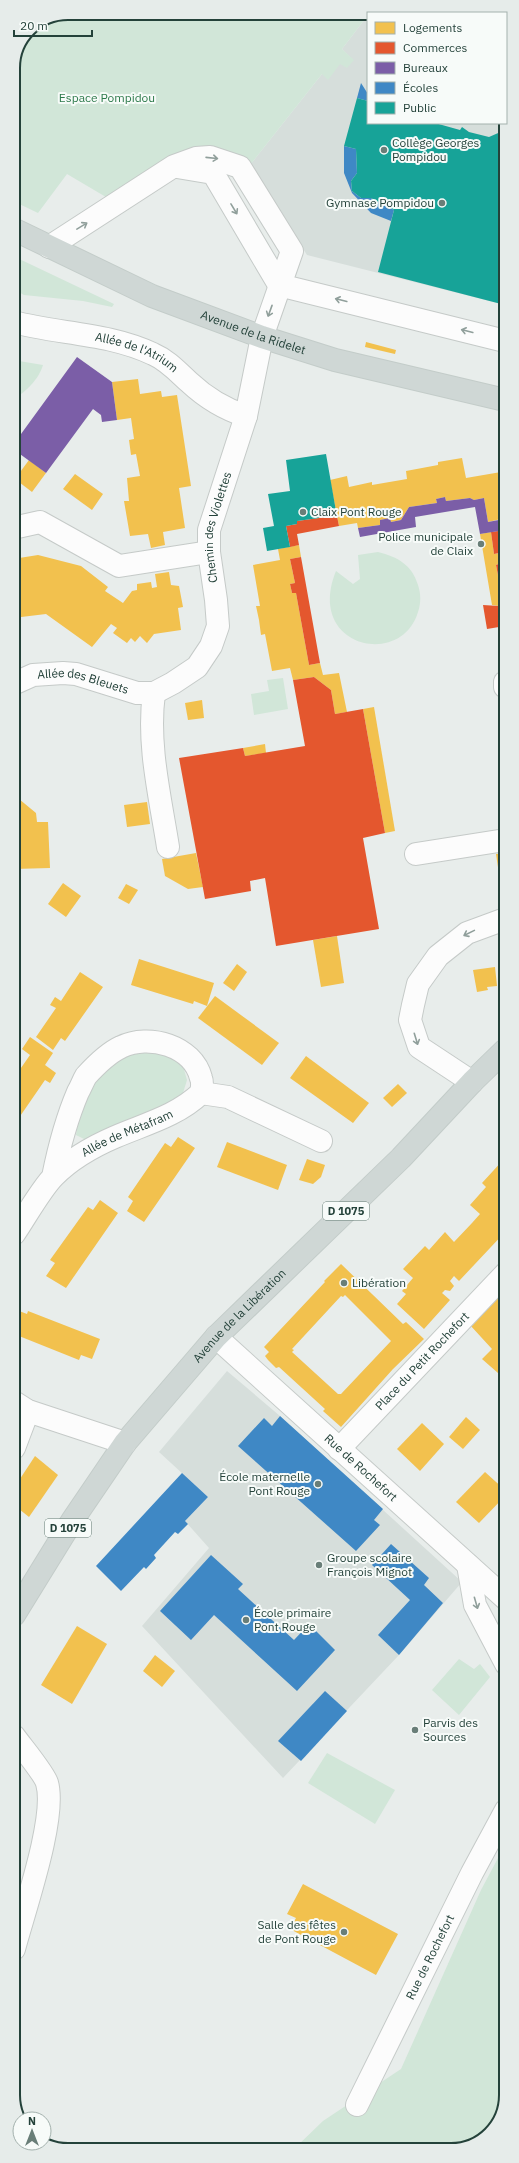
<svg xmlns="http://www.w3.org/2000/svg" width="519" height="2163" font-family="'IBM Plex Sans',sans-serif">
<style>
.built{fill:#d6dedb}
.green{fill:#d1e6d8}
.homes{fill:#f2c14e;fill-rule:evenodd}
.shops{fill:#e4572e}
.offices{fill:#7b5ea7}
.schools{fill:#3f88c5}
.public{fill:#17a398}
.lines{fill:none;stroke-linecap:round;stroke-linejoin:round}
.minor-casing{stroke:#c5cac8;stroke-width:24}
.major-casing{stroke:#c3ccc9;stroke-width:24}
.minor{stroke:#fcfcfc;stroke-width:22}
.major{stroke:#cfd7d5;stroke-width:22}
.oneway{stroke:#909f9b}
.poi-dot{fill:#697e78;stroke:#f7fbf9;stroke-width:1.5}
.labels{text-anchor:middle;stroke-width:4;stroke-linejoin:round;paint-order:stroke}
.shield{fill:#f7fbf9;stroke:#637a73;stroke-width:1}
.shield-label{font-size:11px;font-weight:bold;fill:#24423a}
.park-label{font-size:12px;fill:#2d7a4b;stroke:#f7fbf9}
.poi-label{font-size:12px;fill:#24423a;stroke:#f7fbf9;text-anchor:start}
.street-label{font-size:12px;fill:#24423a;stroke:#f7fbf9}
.rim{fill:none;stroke:#24423a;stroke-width:2}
</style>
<rect width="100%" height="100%" fill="#e8edeb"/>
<g class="built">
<polygon points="368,15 368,123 505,123 505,305 307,255 250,165 322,74 341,63 353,60 342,49"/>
<polygon points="227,1371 280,1416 462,1582 399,1655 283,1778 142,1626 209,1548 185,1521 208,1497 159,1452"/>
</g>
<g class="green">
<polygon points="68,13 368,13 368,15 342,49 354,60 347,68 340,64 328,80 322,74 250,165 237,155 223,149 203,147 111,200 67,174 38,213 13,201 13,68 29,29"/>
<polygon points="13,256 114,304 112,307 83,301 24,295 13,289"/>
<path d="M13 360 43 365C39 379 25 393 13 399Z"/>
<path d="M378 552C398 557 412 565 418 585 421 594 421 603 418 612 401 669 305 647 336 571L353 584 360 579 358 555Z"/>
<polygon points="283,678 288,709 254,715 251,694 269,691 267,680"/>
<path d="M138 1050 170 1055 183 1066 187 1080 183 1093 170 1102 86 1140 76 1135C81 1107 88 1079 112 1061 118 1056 130 1053 138 1050Z"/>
<polygon points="459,1659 474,1669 480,1664 490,1677 459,1715 432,1690"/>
<polygon points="327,1753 395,1790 375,1824 308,1783"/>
<polygon points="506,1843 506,2095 493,2131 462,2149 294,2149 323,2121 401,2069 481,1890"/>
</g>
<g class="homes">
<polygon points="366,342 396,350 395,354 365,347"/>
<polygon points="138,379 140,394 161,391 162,397 177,395 191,486 179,488 185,528 163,532 165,545 151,548 148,534 130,536 124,501 129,501 127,478 140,476 136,454 131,455 129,440 134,439 131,418 117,420 112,382"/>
<polygon points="462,458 466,478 501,472 505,490 505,518 488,522 484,498 474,500 470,498 446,501 445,497 436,499 437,503 409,507 401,520 391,522 390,518 380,520 380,525 358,528 357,523 339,526 330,480 347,476 349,487 372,482 372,485 407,479 406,471 438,465 438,462"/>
<polygon points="29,460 46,473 32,492 15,479"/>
<polygon points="75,474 103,494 92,510 63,489"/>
<polygon points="491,532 494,554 499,553 501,563 496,565 503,600 499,606 492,605 480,534"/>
<polygon points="299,545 301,557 290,559 295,583 290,584 292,593 296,593 309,665 320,663 323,675 339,673 347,712 335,714 331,690 314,677 293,680 290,668 272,671 265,634 261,635 259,620 256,606 260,606 253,565 280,560 278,549"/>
<polygon points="38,555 81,566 108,587 105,591 123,603 132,591 137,590 137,584 151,582 152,588 157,587 155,574 169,572 171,585 179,586 183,607 178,608 181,630 154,634 147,643 140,636 135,642 131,638 127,643 113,633 117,628 111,624 92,647 46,614 13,618 13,559"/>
<polygon points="202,700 204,718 188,720 185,703"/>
<polygon points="374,707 395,831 385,833 363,709"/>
<polygon points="265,744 266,753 245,756 243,748"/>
<polygon points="13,799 19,799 36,813 37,822 48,822 50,868 14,869"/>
<polygon points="147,802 150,824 127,827 124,805"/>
<polygon points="196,853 203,887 188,889 165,876 162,859"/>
<polygon points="505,853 505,873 499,874 496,854"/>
<polygon points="63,883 81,896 66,917 48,904"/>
<polygon points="126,884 138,890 129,904 118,898"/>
<polygon points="337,936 344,983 321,987 313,940"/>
<polygon points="139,959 214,983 207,1006 194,1001 193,1004 131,985"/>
<polygon points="237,964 247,972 234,991 223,983"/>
<polygon points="495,967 497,986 487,987 488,990 477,992 473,970"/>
<polygon points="80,972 103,987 65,1041 61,1038 53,1050 36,1037 56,1008 50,1005 55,997 61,1001"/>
<polygon points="215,996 279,1043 262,1065 198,1018"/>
<polygon points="30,1037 53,1053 45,1065 56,1073 50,1083 45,1080 14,1125 14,1078 30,1055 22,1049"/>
<polygon points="306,1056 369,1103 353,1123 290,1078"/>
<polygon points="398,1084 407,1093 392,1107 383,1098"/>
<polygon points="178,1137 195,1148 144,1222 127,1211 133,1201 128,1197 165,1143 171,1147"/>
<polygon points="227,1142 287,1165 278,1190 217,1167"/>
<polygon points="307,1159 325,1165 321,1177 313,1184 299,1180"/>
<polygon points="504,1159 506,1231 459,1281 454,1276 450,1281 454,1286 450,1291 445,1290 442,1293 450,1300 424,1329 397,1304 406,1294 402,1291 413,1278 403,1269 425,1246 429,1250 445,1232 454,1242 472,1223 480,1214 470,1205 486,1187 482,1183"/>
<polygon points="100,1200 118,1213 66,1288 46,1276 55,1263 50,1260 88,1207 93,1210"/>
<path d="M341 1264 403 1324 406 1322 424 1339 393 1369 341 1427 323 1411 325 1409 279 1367 276 1368 268 1360 265 1356 269 1352 264 1347 325 1282 324 1281ZM345 1295 391 1341 341 1394H338L292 1352 294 1350 292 1349 341 1296 343 1297Z"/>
<polygon points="496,1297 506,1305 506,1380 482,1359 492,1349 470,1325"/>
<polygon points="14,1309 27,1314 28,1311 100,1339 92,1359 81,1355 79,1360 14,1334"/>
<polygon points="466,1417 480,1430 463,1449 449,1437"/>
<polygon points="422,1423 444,1444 420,1471 397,1449"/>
<polygon points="35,1456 58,1475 29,1517 14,1505 14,1488"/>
<polygon points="485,1472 506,1491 506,1495 479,1523 456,1502"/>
<polygon points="77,1626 107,1644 72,1704 41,1685"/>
<polygon points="155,1655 175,1671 162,1687 143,1671"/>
<polygon points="303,1884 398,1934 376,1975 290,1929 296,1918 287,1914"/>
</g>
<g class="shops">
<polygon points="336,511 339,526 297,534 299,545 290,547 286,526 297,524 297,521 319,518 318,514"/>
<polygon points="505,530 505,626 487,629 483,605 499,606 503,600 496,565 501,563 499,553 494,554 491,532"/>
<polygon points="301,557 320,663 309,665 296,593 292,593 290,584 295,583 290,559"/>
<polygon points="314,677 331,690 335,714 363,709 385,833 363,838 379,929 276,946 265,878 250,881 251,891 205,899 179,758 243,748 245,756 305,746 293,680"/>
</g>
<g class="offices">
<polygon points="77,357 112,382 117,420 102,422 101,415 93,409 46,473 13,449 13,445"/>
<polygon points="445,497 446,501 470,498 474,500 484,498 488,522 504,519 505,530 480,534 475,507 415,517 416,527 360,537 358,528 380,525 380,520 390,518 391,522 401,520 409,507 437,503 436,499"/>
</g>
<g class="schools">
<polygon points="361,83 368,94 368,101 357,98"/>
<polygon points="344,146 356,149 357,173 351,181 352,191 361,198 371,198 394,210 391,221 371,213 352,193 344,173"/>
<polygon points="280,1416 383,1509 374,1520 380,1525 356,1551 238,1446 264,1418 272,1426"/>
<polygon points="182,1473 208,1497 185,1521 188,1524 178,1534 175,1532 154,1555 156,1558 146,1569 144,1567 121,1591 96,1566"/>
<polygon points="391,1544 429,1578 424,1585 443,1603 399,1655 378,1635 410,1600 372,1565"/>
<polygon points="211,1555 243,1584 238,1589 294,1640 309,1624 335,1650 297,1691 214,1615 191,1640 160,1611"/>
<polygon points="325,1691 347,1711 301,1761 278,1741"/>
</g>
<g class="public">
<polygon points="357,98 368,101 368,123 435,123 460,130 462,127 469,132 489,137 505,130 505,305 378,272 394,210 371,198 361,198 352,191 351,181 357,173 356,149 344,146"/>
<polygon points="326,454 336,511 318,514 319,518 297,521 297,524 286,526 290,547 267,551 263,528 274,526 268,494 290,491 286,460"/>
</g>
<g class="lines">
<g class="minor-casing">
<g id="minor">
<polyline points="177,167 213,173 279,285 505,341"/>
<path id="s1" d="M13 322C59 334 109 333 153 354 167 360 177 371 189 382 205 397 224 409 246 416"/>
<polyline points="13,528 40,522 119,566 209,552"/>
<polyline points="505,682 505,687"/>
<path id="s2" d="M13 684 33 675 63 673 76 674 137 693H154L173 683 197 667 211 646 218 626 216 600 209 552V530L246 416 262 337 292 251 240 167 210 157 196 158 174 166 49 247"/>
<path d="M154 693C147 744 160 796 168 847"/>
<polyline points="416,854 505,840"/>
<polyline points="472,1082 419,1047 410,1020 413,1005 418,984 438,956 467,933 505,919"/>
<polyline points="201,1093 228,1097 321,1141"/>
<path id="s3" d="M14 1234C25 1218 41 1189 54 1176 70 1160 94 1146 115 1137 145 1124 177 1116 201 1093 202 1088 203 1083 201 1078 193 1046 149 1033 121 1047 108 1053 96 1065 86 1076 83 1081 81 1087 78 1092 66 1120 59 1147 53 1177"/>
<path id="s4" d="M216 1337 506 1599"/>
<polyline points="14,1402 28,1411 125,1443"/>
<polyline points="14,1448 28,1411"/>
<path id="s5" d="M339 1449 506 1273"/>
<polyline points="468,1565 475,1605 506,1664"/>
<path d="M14 1736C21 1746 44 1773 47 1783 57 1817 24 1911 14 1949"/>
<path id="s6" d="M357 2105 472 1873 506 1810"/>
</g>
</g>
<g class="major-casing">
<g id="major">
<path id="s7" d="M13 229 152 296 262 337 335 360 505 400"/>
<path id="s8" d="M14 1615 72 1521 125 1443 216 1337 401 1158 472 1082 505 1050"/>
</g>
</g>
<use href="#minor" class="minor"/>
<use href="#major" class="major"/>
</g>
<defs><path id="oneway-shaft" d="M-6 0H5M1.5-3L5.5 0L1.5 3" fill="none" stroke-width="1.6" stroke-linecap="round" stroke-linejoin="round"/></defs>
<g class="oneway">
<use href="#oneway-shaft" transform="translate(212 158) rotate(6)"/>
<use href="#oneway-shaft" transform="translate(234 209) rotate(59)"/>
<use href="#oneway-shaft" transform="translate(82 226) rotate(-31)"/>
<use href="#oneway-shaft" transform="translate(341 300) rotate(-166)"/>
<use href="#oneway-shaft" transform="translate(270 311) rotate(110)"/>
<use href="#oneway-shaft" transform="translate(467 331) rotate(-166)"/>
<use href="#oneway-shaft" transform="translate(469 933) rotate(154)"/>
<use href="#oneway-shaft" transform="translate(416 1039) rotate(73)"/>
<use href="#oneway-shaft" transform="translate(476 1603) rotate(74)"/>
</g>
<g class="poi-dot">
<circle cx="384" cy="150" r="4"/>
<circle cx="442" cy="203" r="4"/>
<circle cx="303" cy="512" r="4"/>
<circle cx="481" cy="544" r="4"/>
<circle cx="344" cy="1283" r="4"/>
<circle cx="318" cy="1484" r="4"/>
<circle cx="319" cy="1565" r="4"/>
<circle cx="246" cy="1620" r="4"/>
<circle cx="415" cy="1730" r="4"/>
<circle cx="344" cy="1932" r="4"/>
</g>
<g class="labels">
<g class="shield">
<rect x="323" y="1202" width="46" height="18" rx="3"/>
<rect x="45" y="1519" width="46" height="18" rx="3"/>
</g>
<g class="shield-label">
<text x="346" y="1215">D 1075</text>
<text x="68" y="1532">D 1075</text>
</g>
<g class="park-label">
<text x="107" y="102">Espace Pompidou</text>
</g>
<g class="poi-label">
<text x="392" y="147">Collège Georges<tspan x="392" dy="14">Pompidou</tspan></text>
<text x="434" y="207" text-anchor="end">Gymnase Pompidou</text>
<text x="311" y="516">Claix Pont Rouge</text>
<text x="473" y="541" text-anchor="end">Police municipale<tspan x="473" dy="14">de Claix</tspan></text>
<text x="352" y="1287">Libération</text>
<text x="310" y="1481" text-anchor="end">École maternelle<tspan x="310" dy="14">Pont Rouge</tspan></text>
<text x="327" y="1562">Groupe scolaire<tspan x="327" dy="14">François Mignot</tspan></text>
<text x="254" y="1617">École primaire<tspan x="254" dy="14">Pont Rouge</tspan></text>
<text x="423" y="1727">Parvis des<tspan x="423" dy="14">Sources</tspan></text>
<text x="336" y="1929" text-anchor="end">Salle des fêtes<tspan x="336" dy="14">de Pont Rouge</tspan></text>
</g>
<g class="street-label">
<text dy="4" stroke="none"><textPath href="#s7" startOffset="262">Avenue de la Ridelet</textPath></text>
<text dy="4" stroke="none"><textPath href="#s1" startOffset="128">Allée de l'Atrium</textPath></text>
<text dy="4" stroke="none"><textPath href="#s2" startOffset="343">Chemin des Violettes</textPath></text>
<text dy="4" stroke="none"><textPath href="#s2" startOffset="73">Allée des Bleuets</textPath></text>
<text dy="4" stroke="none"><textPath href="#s3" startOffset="156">Allée de Métafram</textPath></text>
<text dy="4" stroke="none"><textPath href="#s8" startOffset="376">Avenue de la Libération</textPath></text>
<text dy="4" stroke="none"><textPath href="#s5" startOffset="121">Place du Petit Rochefort</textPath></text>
<text dy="4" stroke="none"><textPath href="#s4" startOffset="195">Rue de Rochefort</textPath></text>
<text dy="4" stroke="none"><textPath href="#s6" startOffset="165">Rue de Rochefort</textPath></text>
</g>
</g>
<path d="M0 0H519V2163H0ZM68 20H451A48 48 0 0 1 499 68V2095A48 48 0 0 1 451 2143H68A48 48 0 0 1 20 2095V68A48 48 0 0 1 68 20Z" fill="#e6ecea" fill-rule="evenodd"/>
<path class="rim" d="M68 20H451A48 48 0 0 1 499 68V2095A48 48 0 0 1 451 2143H68A48 48 0 0 1 20 2095V68A48 48 0 0 1 68 20Z"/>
<rect x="367" y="12" width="140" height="112" fill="#f7fbf9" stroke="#a3b1ad"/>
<rect x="375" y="22" width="20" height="12" fill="#f2c14e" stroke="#a3b1ad"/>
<text x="403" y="32" font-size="12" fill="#24423a">Logements</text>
<rect x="375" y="42" width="20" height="12" fill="#e4572e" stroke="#a3b1ad"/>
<text x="403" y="52" font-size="12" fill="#24423a">Commerces</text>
<rect x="375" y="62" width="20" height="12" fill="#7b5ea7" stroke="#a3b1ad"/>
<text x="403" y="72" font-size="12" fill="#24423a">Bureaux</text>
<rect x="375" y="82" width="20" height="12" fill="#3f88c5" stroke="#a3b1ad"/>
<text x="403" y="92" font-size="12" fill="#24423a">Écoles</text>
<rect x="375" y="102" width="20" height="12" fill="#17a398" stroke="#a3b1ad"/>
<text x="403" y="112" font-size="12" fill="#24423a">Public</text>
<g transform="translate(32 2131)"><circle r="19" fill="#f7fbf9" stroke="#a3b1ad"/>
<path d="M0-3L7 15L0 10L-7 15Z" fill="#697e78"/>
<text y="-6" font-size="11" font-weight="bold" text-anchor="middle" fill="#24423a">N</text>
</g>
<path d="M14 30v6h78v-6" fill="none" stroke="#24423a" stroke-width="2"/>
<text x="20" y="30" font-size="12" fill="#24423a" stroke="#f7fbf9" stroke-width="3" paint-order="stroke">20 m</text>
</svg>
